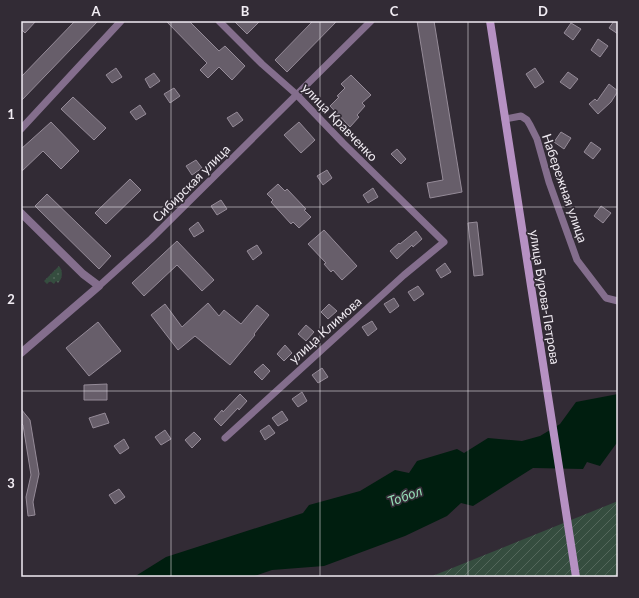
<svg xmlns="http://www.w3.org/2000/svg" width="639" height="598" font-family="Lato,sans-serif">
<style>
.grass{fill:url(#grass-dots)}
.garden{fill:url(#garden-furrows)}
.water{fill:#001e0f}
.building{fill:#675e6a;stroke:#958b98}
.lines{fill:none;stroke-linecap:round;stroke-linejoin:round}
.minor{stroke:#846e8d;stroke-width:7}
.tertiary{stroke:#846e8d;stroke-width:8}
.secondary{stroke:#b691c3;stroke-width:8}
.grid{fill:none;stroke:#f1ecf3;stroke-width:1;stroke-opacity:0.55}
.labels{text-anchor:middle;stroke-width:3.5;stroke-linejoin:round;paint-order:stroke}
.street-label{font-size:13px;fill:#f1ecf3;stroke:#322b35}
.water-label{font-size:14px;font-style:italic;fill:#94dbb4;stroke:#322b35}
.neatline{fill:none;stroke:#f1ecf3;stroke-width:1.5}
.grid-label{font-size:13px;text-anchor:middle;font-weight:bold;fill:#f1ecf3}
</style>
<defs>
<pattern id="grass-dots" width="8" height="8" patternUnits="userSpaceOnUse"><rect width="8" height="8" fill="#354d3f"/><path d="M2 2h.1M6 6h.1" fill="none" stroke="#53675b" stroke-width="1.8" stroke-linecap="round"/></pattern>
<pattern id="garden-furrows" width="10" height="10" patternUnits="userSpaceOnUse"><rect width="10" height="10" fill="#354d3f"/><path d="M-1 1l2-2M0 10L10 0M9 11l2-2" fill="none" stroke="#53675b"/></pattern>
</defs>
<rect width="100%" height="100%" fill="#322b35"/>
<path class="grass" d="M59 266C63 271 63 278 58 283L56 281 54 284 50 281 47 284 44 281Z"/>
<polygon class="garden" points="618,501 618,577 430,577"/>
<polygon class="water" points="618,394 618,443 616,444 600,466 587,462 583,469 533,468 473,506 461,503 447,516 405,536 324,566 272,570 252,577 134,577 166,557 303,513 309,505 360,491 395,470 409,473 417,461 457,449 464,453 488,438 522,441 540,436 560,424 576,402"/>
<g class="building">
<polygon points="21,21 36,21 25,33 21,29"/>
<polygon points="75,21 98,21 21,101 21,77"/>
<polygon points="166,21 189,21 219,51 225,46 245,66 232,80 219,67 208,78 200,70 207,63"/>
<polygon points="234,21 260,21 247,34"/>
<polygon points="313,21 337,21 287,72 275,60"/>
<polygon points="417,21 434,21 462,192 430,198 427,183 443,180"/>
<polygon points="614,21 618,21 618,34 609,28"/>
<polygon points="571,23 581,29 573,40 564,33"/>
<polygon points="598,39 608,46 600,57 591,50"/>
<polygon points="116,68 122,77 112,83 106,75"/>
<polygon points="535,68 544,82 535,88 526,74"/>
<polygon points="568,72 578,79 570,89 560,82"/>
<polygon points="154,73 160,81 150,88 145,79"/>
<polygon points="351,75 371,95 362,103 365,106 357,115 359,117 350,127 330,106 339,97 337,96 345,88 341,84"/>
<polygon points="609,84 618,91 611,102 598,114 589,104 595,99 597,101"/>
<polygon points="174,88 180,96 170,103 164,94"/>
<polygon points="73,97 106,128 94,140 61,109"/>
<polygon points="140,105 146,114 136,120 130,112"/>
<polygon points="237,112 243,120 233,127 227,118"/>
<polygon points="51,122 79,151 61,169 43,151 21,172 21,149"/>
<polygon points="299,122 315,140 301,153 284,135"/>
<polygon points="561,132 571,138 564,149 554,142"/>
<polygon points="591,142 601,149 593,159 584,152"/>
<polygon points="397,149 406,159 401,164 391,154"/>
<polygon points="196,160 202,168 192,175 186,166"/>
<polygon points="327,170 332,178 323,185 317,176"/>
<polygon points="130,179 141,190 106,224 95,213"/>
<polygon points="278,184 285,191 287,189 306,209 304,210 311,217 299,228 293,222 291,224 271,202 273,200 267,194"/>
<polygon points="373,188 378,197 368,203 363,195"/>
<polygon points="47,194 111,256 99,269 35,206"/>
<polygon points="221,200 227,209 217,215 211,206"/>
<polygon points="601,206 611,213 603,223 594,216"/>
<polygon points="198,222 204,231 194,237 189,229"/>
<polygon points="477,222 483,275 474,276 468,223"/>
<polygon points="324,230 357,266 342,280 333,270 331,272 324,264 326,263 308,244"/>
<polygon points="416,231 422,239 413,247 412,245 397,259 390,251 399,243 400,244"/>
<polygon points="177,241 214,280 202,291 177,265 144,296 132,283"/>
<polygon points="257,245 262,253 253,260 247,251"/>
<polygon points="445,263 451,272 441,278 436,270"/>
<polygon points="418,286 424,294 414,301 408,292"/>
<polygon points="394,298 399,306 390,313 384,304"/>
<polygon points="208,303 219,316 224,310 241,324 257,305 269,315 254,334 255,335 230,365 195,336 178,350 151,315 165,304 182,327"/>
<polygon points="329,304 337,311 328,319 321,312"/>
<polygon points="372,321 377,329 368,336 362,327"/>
<polygon points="98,322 121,351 89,376 66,348"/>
<polygon points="306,325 314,332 306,341 298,334"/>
<polygon points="285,345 292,353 284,361 277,354"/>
<polygon points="263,364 270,371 262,380 254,372"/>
<polygon points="322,368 328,377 318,383 312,375"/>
<polygon points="107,384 107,400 84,400 84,385"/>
<polygon points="302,392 307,401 298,407 292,399"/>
<polygon points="240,394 247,401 239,410 238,408 221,426 214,419 222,410 223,412"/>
<polygon points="21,409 30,420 39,474 33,502 35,515 28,516 26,497 31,475 23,425 21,423"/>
<polygon points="282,411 288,420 278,426 272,418"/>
<polygon points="105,413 109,423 93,428 89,418"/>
<polygon points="269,425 275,433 265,440 260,431"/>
<polygon points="165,430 171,439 161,445 155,437"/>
<polygon points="194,432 201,439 192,448 185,440"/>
<polygon points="124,439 129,448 120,454 114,446"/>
<polygon points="119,489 125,497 115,504 109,495"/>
</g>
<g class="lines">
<g class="minor">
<polyline points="219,21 262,64 296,94 343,143 444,242 404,275 225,438"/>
<polyline points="505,119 521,116 527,120 530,125 537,139 549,182 577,260 606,298 618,301"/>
<polyline points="21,129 121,21"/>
<polyline points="99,286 151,239 371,21"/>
</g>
<polyline class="tertiary" points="21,213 83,274 99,286 21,353"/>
<polyline class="secondary" points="490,21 576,577"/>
</g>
<path class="grid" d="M171 21V577M320 21V577M468 21V577M21 207H618M21 391H618"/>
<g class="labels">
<g class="street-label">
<text transform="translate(340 122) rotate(46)" y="5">улица Кравченко</text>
<text transform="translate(191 183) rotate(-45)" y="5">Сибирская улица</text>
<text transform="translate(565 188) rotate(71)" y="5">Набережная улица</text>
<text transform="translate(545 297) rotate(81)" y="5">улица Бурова-Петрова</text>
<text transform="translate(325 330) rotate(-42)" y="5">улица Климова</text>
</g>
<g class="water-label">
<text transform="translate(405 496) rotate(-20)" y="5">Тобол</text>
</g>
</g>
<rect width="639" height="598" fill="none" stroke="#322b35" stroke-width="44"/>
<rect x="22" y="22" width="595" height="554" class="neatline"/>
<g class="grid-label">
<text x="96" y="16">A</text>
<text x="245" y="16">B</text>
<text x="394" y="16">C</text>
<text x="543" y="16">D</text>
<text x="11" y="119">1</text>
<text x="11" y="304">2</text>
<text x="11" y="488">3</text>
</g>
</svg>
